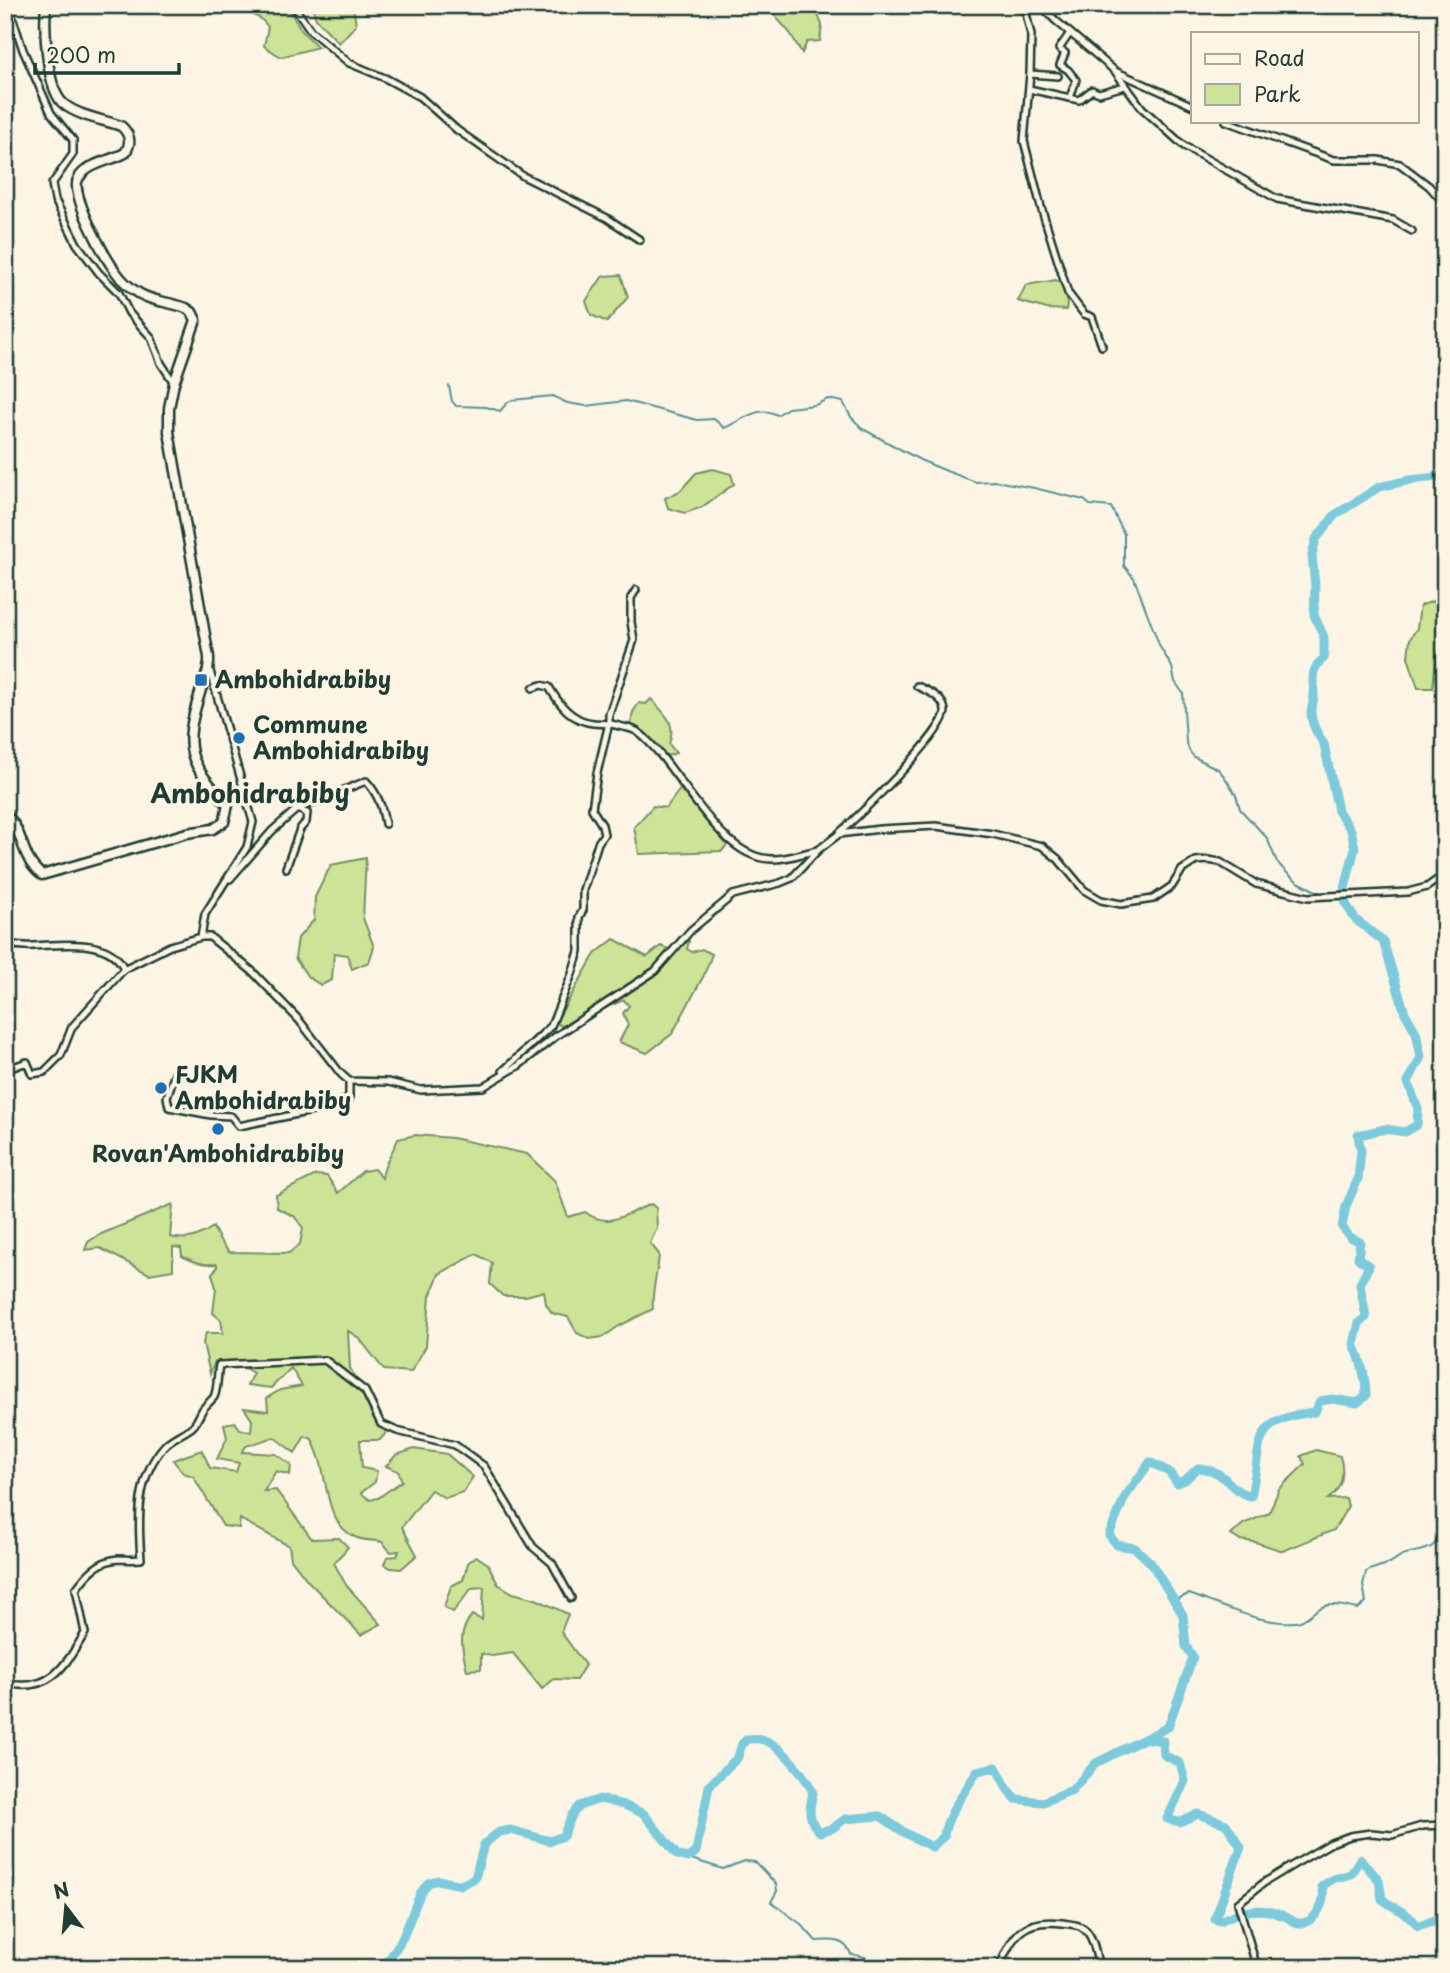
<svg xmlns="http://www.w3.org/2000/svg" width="1450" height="1973" font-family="'Playpen Sans',sans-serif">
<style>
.green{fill:#cde398;stroke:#769066;stroke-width:2}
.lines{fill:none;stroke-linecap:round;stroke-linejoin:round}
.stream{stroke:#579298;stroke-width:2}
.river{stroke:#7ccadb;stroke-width:9}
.minor-casing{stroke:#1f3d34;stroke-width:10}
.secondary-casing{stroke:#1f3d34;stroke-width:13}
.minor{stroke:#fcf5e5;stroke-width:5}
.secondary{stroke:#fcf5e5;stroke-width:8}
.poi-dot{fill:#1f6fb2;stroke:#fcf5e5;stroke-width:2.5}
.labels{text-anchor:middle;stroke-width:7;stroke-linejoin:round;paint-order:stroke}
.poi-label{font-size:23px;font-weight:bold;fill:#1f3d34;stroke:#fcf5e5;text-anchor:start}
.quarter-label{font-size:26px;font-weight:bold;fill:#1f3d34;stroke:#fcf5e5}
</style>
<rect width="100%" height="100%" fill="#fcf5e5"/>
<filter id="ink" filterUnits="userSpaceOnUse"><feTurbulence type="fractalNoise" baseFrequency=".0143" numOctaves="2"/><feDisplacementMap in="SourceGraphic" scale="14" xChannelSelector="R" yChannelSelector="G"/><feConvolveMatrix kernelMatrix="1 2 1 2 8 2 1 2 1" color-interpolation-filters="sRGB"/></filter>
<g filter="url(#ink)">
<g class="green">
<path d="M241 5H286L302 31 318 47 281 57 264 46 268 27C259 13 250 18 241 5Z"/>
<polygon points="312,5 353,5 356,25 339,43 316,19"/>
<polygon points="775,5 814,5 822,25 820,41 807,42 802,53 790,33 776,17"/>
<polygon points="621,275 628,297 607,322 591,315 586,301 603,276"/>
<path d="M1056 280C1067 287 1069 297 1066 310L1047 309 1018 301 1026 285Z"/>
<polygon points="713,469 731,474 734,484 702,507 685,513 668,508 665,498 680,491 696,473"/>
<polygon points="1433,601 1445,629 1445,640 1436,658 1433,688 1418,688 1408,657 1410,639 1417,628 1420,606"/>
<path d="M651 699C665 714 677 723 669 744L676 753 667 756 645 732 631 724 633 712 639 703 646 704Z"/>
<polygon points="680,789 727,845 722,851 639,854 634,827 653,806 666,808"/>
<polygon points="366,858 363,918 374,947 369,962 352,969 347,955 334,953 332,980 321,985 308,977 295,958 298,938 314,920 315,897 331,865"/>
<polygon points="614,939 647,957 661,946 671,950 689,941 687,949 692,952 702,949 712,954 704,975 672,1034 647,1053 619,1042 628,1025 623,1013 629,1006 624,1000 561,1026 556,1022 595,954"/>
<path d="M415 1135 452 1138 527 1154 555 1181 568 1217 585 1212C608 1230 627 1213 651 1204L656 1208 657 1228 650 1243 659 1254C658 1273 651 1290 653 1309L619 1326 603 1337 589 1339 577 1333 568 1317 552 1313 546 1304 544 1291 526 1296H503L490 1284 492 1263 476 1254 439 1274 430 1296 426 1346 411 1372 384 1370 359 1338 348 1331 350 1368 386 1433 380 1440H360L362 1468 377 1471 375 1482 361 1493 370 1500 378 1498 402 1481 398 1471 386 1466 396 1455 414 1449 447 1454 473 1477 463 1492 445 1498 431 1490 402 1527 417 1555 401 1569 391 1568 384 1564 387 1557 397 1556 399 1551 391 1552 382 1542C374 1540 363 1541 355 1537 326 1524 328 1485 320 1460 318 1453 315 1446 312 1439L305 1436 295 1453 274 1437 246 1446 242 1452 276 1454 291 1465 290 1475 276 1471 264 1491 276 1490 312 1539 339 1538 348 1547 334 1563 346 1585 381 1624 361 1635 308 1581 291 1559 289 1546 240 1519 239 1528 223 1526 193 1476 183 1473 173 1460 202 1450 210 1468 236 1472 239 1463 217 1459 227 1438 224 1424 235 1422 240 1429 251 1432 252 1420 244 1408 268 1411 267 1398 280 1390 302 1386 291 1368 271 1388 247 1385 253 1373 235 1362 215 1361 210 1374 203 1343 206 1333H223L221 1320 213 1313 216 1288 212 1273 217 1268V1264C203 1265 194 1262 182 1256L181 1248 173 1247V1270L149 1274 100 1248 85 1250 88 1242 99 1235 173 1204 170 1237C188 1241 198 1237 213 1227L220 1241 229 1252 289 1253 300 1244 303 1228 294 1216 277 1208 276 1195 316 1175 327 1176 338 1193 363 1171 374 1169 382 1178C384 1162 392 1154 398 1139Z"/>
<path d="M1316 1450 1340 1456C1345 1473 1343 1488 1328 1499L1346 1498 1348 1506 1334 1530 1283 1551 1255 1542 1239 1540 1231 1535 1243 1524 1269 1513 1279 1489 1305 1464 1301 1456Z"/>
<path d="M476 1556 488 1564 498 1584 513 1593 536 1599 568 1614 561 1632 585 1665 576 1680 554 1679 542 1689 513 1653 492 1656 481 1654V1669L467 1670C462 1649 457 1633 472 1615L482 1620 484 1587 472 1588 453 1612 444 1607 451 1586 463 1580 468 1563Z"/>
</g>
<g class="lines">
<g class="stream">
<path d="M449 386 452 401 456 406 486 407 500 411 507 403 512 400 553 396 567 403 586 406 626 401 697 420 714 419 724 428C742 421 759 404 777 415L788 408 815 405 828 399 843 402 851 417 863 429 920 460 949 472 976 482 995 481 1034 488 1084 500 1090 505 1111 507 1124 534V566L1134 578 1160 647 1172 667 1175 682 1183 693 1186 742 1190 752 1194 757 1218 769 1224 776 1236 795 1240 809 1267 838 1277 862 1286 872 1298 882 1322 894"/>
<polyline points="1334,893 1344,892"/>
<path d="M1175 1600 1189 1594C1220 1605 1262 1625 1296 1622 1307 1621 1314 1609 1325 1606 1335 1603 1347 1607 1358 1609L1366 1602 1363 1585 1366 1572C1373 1568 1379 1567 1387 1564 1394 1562 1399 1555 1406 1554 1429 1548 1433 1552 1445 1528"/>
<path d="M688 1858 723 1869 745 1861 755 1862 776 1884 777 1891 771 1902 801 1924 816 1941C832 1940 844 1938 851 1954L865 1957 872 1968"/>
</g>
<g class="river">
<path d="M1149 1739 1163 1741 1164 1755 1180 1763 1185 1781 1167 1819 1179 1822 1198 1814 1226 1824 1241 1847 1215 1919 1220 1921C1241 1910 1261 1906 1284 1916 1288 1917 1294 1923 1299 1923 1316 1924 1327 1900 1322 1886L1333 1879 1351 1874 1360 1859 1379 1880 1382 1899C1396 1910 1408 1912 1418 1926L1438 1919 1445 1923"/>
<path d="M384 1968 403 1937 420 1894 428 1883 438 1880 461 1885 475 1878 484 1844 499 1832 511 1830 550 1841 563 1836 572 1815 579 1806 600 1799 624 1805 644 1814 677 1855 688 1858 696 1852 709 1786 738 1757 742 1744 747 1739C752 1739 759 1738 764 1740 782 1746 806 1776 813 1793 809 1809 807 1820 820 1832L833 1828 845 1819 880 1816 905 1833 932 1847 944 1836C946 1815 966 1791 977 1771L996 1767 1008 1790 1016 1799 1043 1802 1072 1790 1096 1763 1168 1727 1193 1657 1186 1646 1183 1615 1151 1563 1135 1548 1117 1545 1109 1535 1125 1497 1150 1462 1169 1472 1177 1483 1185 1480 1198 1468C1231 1471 1225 1490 1251 1496 1263 1444 1248 1419 1315 1412L1320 1401 1333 1399 1357 1403 1366 1396C1366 1377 1362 1362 1354 1344L1359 1323 1366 1317 1360 1284 1369 1266 1358 1258 1360 1242 1350 1237 1342 1227 1346 1206 1358 1179 1361 1151 1358 1135 1385 1129 1405 1132 1417 1125 1418 1109 1408 1082 1421 1057 1416 1032 1405 1013 1383 941 1355 919 1346 904 1344 892 1355 848 1351 830 1338 811 1324 744C1317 734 1311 724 1311 712 1312 706 1314 700 1314 695 1313 679 1310 669 1324 658V637L1314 615 1315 586 1312 555 1316 539 1335 515 1379 487 1410 480 1445 476"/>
</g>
<g class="minor-casing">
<g id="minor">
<polyline points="5,5 11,13 23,50 51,113 73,140 73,154 52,184 55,200 77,244 99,273 119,293 129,313 151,337 161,363 174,383"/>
<polyline points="293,5 311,31 349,63 385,78 420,97 457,130 523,176 607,218 640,240"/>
<polyline points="1024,5 1031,35 1030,74 1024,141 1041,207 1068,293 1084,314 1092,317 1102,346"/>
<polyline points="1041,5 1055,20 1115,71 1193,106"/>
<polyline points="1115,71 1142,108 1184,146 1277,199 1393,220 1412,231"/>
<polyline points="1030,74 1058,76"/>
<polyline points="1029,89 1079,100 1092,90 1099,93 1125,86"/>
<polyline points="1070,98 1076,80 1068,70 1060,65 1065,53 1059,49 1070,33"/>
<polyline points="1226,121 1334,160 1378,160 1400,164 1429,186 1445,204"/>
<path d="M533 688 541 685 549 687C559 704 572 721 593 723 602 724 610 723 619 726 626 728 634 728 639 733 679 764 717 858 771 859 786 860 803 853 818 850"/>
<path d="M298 809 366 781C378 794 382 806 385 824"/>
<path d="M839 833C857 818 948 730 945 710 943 697 928 691 917 686"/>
<polyline points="230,879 272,831 297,809 307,813 306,822 300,829 286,868"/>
<polyline points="201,937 205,914 247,847 253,822 210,671"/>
<path d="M5 944C14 945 24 947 33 946 61 945 111 937 124 969"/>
<polyline points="5,1070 27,1062 32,1074 44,1072 61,1055 72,1027 124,969 170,946 201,937 210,937 252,971 299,1020 341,1074 349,1081 388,1082 421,1090 483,1087 518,1066 556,1036 655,971 691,930 733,895 780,883 792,878 818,850 839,834 880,829 936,826 993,834 1042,846 1058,859 1084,890 1101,900 1121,904 1153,899 1172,886 1182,870 1196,861 1208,860 1220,862 1256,884 1308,897 1408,892 1427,887 1445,874"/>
<polyline points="503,1071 551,1026 572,974 579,951 579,917 583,910 583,890 598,843 604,834 602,825 592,809 597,773 609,723 609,714 634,640 631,622 631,598 636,590"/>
<polyline points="175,1073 167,1097 169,1107 211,1115 231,1116 239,1126 317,1110 349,1099 349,1081"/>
<path d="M5 1683C50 1694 65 1666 85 1633L76 1589C87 1574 98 1561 118 1559 126 1559 133 1560 141 1559 138 1519 136 1477 165 1445 173 1437 183 1434 192 1427 197 1423 199 1415 203 1409 206 1405 211 1401 214 1397 218 1389 217 1374 219 1365L325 1360 365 1391 381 1424 397 1431 455 1445 484 1466 533 1547 552 1563 571 1598"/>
<path d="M999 1968C1013 1935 1022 1918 1062 1923 1068 1924 1078 1924 1083 1928 1094 1935 1096 1956 1099 1968"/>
<polyline points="1257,1968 1238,1903 1265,1882 1293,1865 1331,1843 1350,1836 1371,1833 1392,1835 1422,1826 1445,1825"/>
</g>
</g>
<g class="secondary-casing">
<path id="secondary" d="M5 814C25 831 20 859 42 875L187 833 213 829 224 822 228 805C188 762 182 750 200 693 204 679 210 671 209 657L169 432V408L174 383 196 320 192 312 186 308C171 302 154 302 140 294 130 288 122 281 116 272 105 258 70 194 78 179 87 163 111 161 125 153 132 143 130 134 121 126 104 120 79 116 65 105 46 92 44 27 46 5"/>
</g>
<use href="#minor" class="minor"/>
<use href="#secondary" class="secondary"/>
</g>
</g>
<g class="poi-dot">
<rect x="194" y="673" width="14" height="14" rx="3.5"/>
<circle cx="239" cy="738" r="7"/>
<circle cx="161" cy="1088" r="7"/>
<circle cx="218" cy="1129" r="7"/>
</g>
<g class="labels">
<g class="poi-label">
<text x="215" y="688">Ambohidrabiby</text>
<text x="253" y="733">Commune<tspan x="253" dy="26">Ambohidrabiby</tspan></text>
<text x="175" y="1083">FJKM<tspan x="175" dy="26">Ambohidrabiby</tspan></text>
<text x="218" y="1162" text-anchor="middle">Rovan'Ambohidrabiby</text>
</g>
<g class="quarter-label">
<text x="250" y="803">Ambohidrabiby</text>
</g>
</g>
<rect width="1450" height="1973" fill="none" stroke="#fcf5e5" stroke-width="28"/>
<rect x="14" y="14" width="1422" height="1945" fill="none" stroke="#1f3d34" stroke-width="2.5" filter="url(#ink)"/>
<rect x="1191" y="32" width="228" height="91" fill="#fcf5e5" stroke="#a4ab9e" stroke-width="2"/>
<rect x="1205" y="54" width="35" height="10" fill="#fcf5e5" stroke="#a4ab9e" stroke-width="2"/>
<text x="1254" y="66" font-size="21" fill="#1f3d34">Road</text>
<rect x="1205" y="84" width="35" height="21" fill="#cde398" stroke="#a4ab9e" stroke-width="2"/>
<text x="1254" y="102" font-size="21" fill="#1f3d34">Park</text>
<g transform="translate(66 1907) rotate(344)" stroke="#fcf5e5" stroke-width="5" paint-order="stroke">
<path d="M0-5L12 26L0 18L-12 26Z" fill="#1f3d34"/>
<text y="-10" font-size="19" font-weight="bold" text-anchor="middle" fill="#1f3d34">N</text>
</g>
<path d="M35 63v10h144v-10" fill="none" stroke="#1f3d34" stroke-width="3.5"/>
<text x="46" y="63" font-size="21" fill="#1f3d34" stroke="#fcf5e5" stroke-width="5" paint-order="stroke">200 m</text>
</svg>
